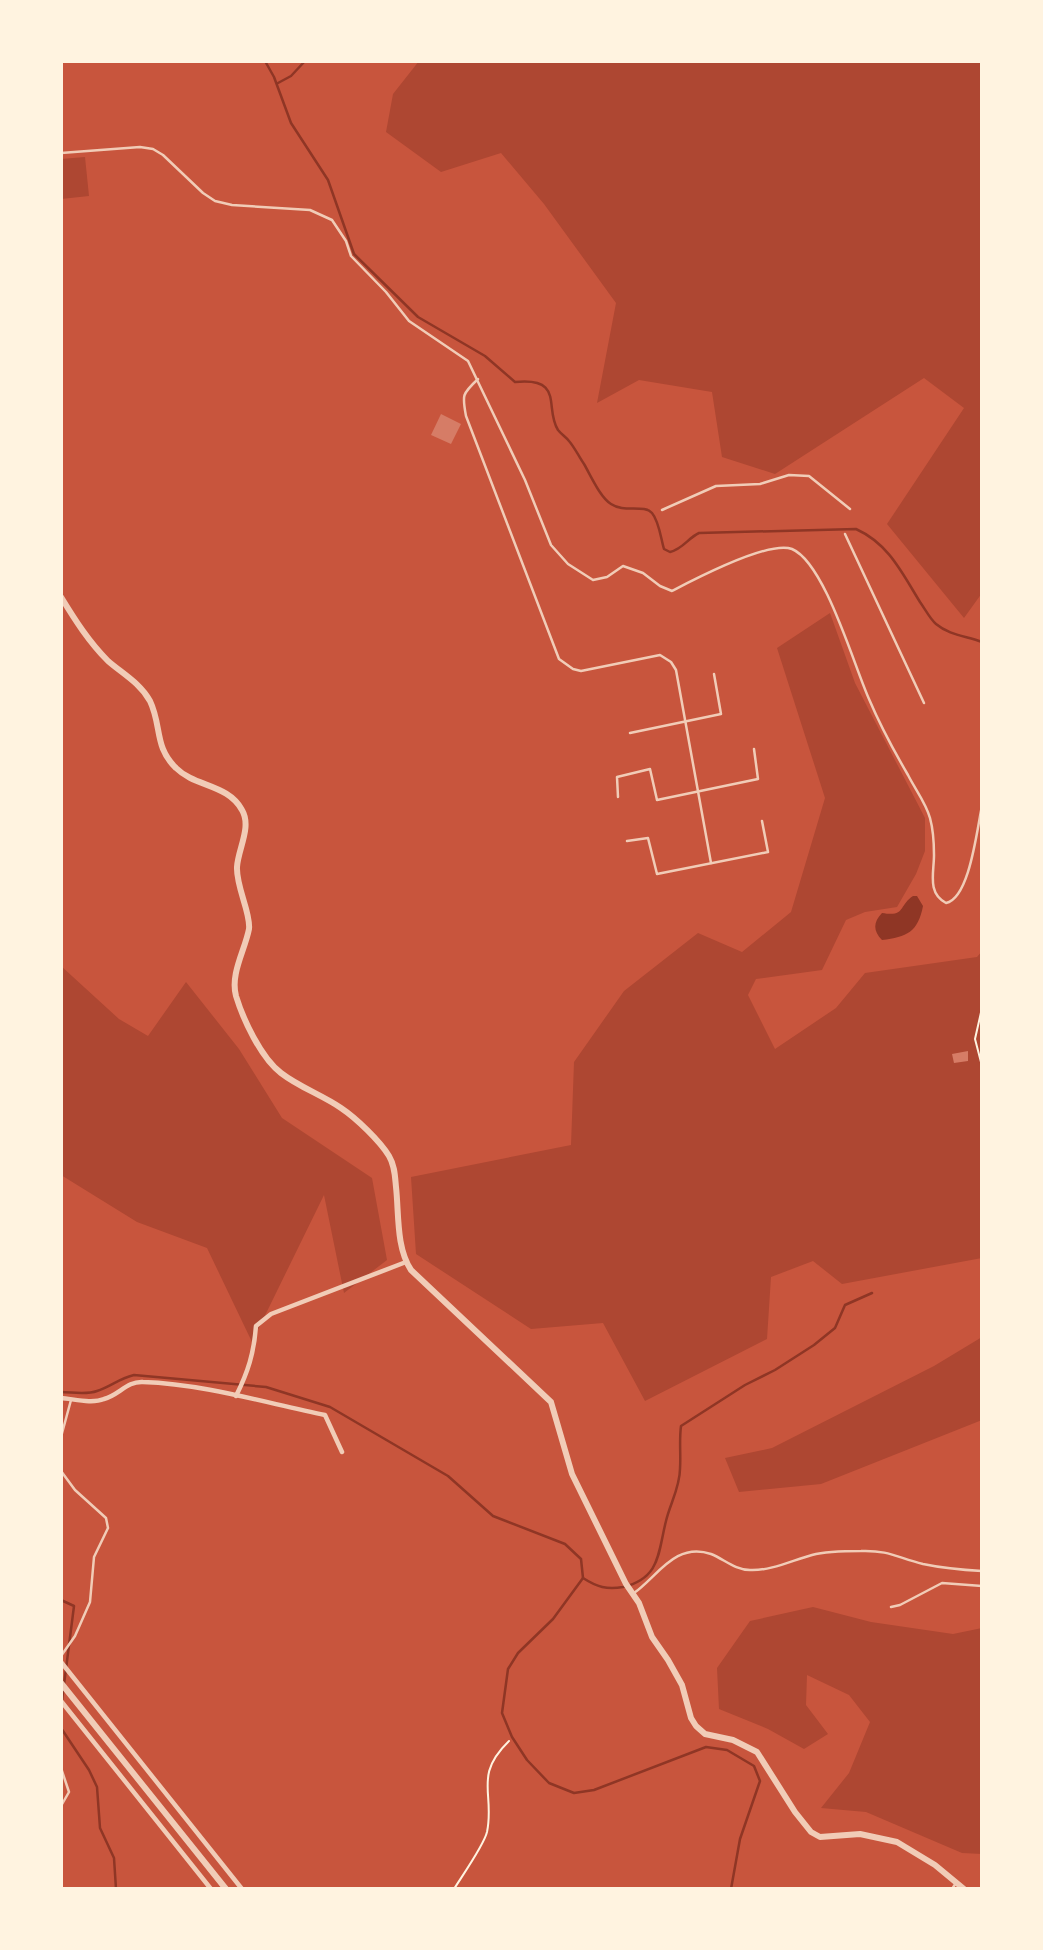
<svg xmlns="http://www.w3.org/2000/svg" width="1043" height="1950" font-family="Spectral,serif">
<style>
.green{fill:#ae4732}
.water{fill:#8f3625}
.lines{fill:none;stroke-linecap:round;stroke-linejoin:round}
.stream{stroke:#8f3625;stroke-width:2.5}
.building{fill:#d67c66}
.path{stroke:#fff3e0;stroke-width:2}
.service{stroke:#f1ccb7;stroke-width:2.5}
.minor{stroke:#f1ccb7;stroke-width:4.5}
.tertiary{stroke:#f1ccb7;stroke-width:6}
</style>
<rect width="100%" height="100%" fill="#c8553d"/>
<g class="green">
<polygon points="419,61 982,61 982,593 964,618 887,524 964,408 924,378 775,474 722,457 712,392 639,380 597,403 616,303 544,204 501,153 441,172 386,132 393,94"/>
<polygon points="85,157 89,196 61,199 61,159"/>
<polygon points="830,613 855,683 925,818 925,851 916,874 897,907 865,912 846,920 822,970 756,979 748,995 775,1049 836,1008 865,973 977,957 982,951 982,1258 842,1284 813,1261 771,1277 767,1339 645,1401 603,1323 531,1329 416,1254 411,1177 571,1145 574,1062 624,991 698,933 742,952 791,912 825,798 777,648"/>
<polygon points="61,966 119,1019 148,1036 186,982 239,1049 282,1118 372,1178 387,1260 344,1293 324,1195 252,1342 207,1248 137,1222 61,1175"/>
<polygon points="982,1337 982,1420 821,1484 739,1492 725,1458 772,1448 934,1366"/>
<polygon points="813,1607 871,1622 953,1634 982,1628 982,1854 962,1853 866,1812 821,1808 849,1773 870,1722 849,1695 807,1675 806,1705 828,1734 804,1749 768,1729 719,1709 717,1668 750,1621"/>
</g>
<path class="water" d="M913 896H917L923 906C918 932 907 937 882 940 873 931 873 922 882 913 906 917 898 906 913 896Z"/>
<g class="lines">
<g class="stream">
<path d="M265 61 274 77 291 123 328 180 354 254 418 317 485 356 515 382C565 377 544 408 558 430 561 434 566 437 569 441 575 448 579 457 584 464 591 476 600 497 611 504 624 513 644 504 652 513 659 521 661 539 664 549L670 552C683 549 688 538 699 533L856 529C889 544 902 573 920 602 925 609 930 619 936 624 949 635 966 636 982 642"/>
<polyline points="278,83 291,76 305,61"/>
<path d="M61 1392C72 1392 86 1395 97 1391 110 1387 120 1378 134 1375L266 1387 330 1407 448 1476 493 1516 565 1544 581 1559 583 1578 553 1619 518 1653 508 1669 502 1713 512 1737 527 1760 549 1783 574 1793 594 1790 706 1747 727 1750 754 1766 760 1781 740 1839 731 1889"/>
<path d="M583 1578C597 1587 607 1590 623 1587 661 1578 658 1552 666 1521 670 1504 680 1487 680 1469 681 1454 679 1441 681 1426L745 1385 775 1370 814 1345 835 1328 845 1305 872 1293"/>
<polyline points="61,1600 74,1606 61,1708"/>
<polyline points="61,1728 89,1770 97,1787 100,1828 114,1858 116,1889"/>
</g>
</g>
<g class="building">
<polygon points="441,414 461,424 451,444 431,435"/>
<polygon points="968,1051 968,1061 954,1063 952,1054"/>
</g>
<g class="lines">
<g class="path">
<polyline points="982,1008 975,1039 982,1066"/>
<path d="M454 1889C462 1876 484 1845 487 1832 495 1793 473 1776 509 1741"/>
</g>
<g class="service">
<path d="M61 153 140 147 153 149 163 155 203 193 215 201 232 205 310 210 332 220 346 241 351 256 386 292 409 321 468 361 525 480 551 545 568 564 593 580 607 577 623 566 643 573 660 586 672 591C695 579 769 540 792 549 825 563 854 666 869 699 880 725 894 751 908 775 915 789 926 803 930 818 933 829 934 844 934 855 934 873 927 893 946 903 970 898 977 828 982 806"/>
<path d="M478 379C462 394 462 395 466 416L559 659 573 669 581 671 660 655 671 662 676 670 711 863"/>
<polyline points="662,510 716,486 760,484 789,475 809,476 850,509"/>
<polyline points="845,534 924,703"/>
<polyline points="630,733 721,714 714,674"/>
<polyline points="618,797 617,777 650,769 657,800 758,779 754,749"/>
<polyline points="627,841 648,838 657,874 768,852 762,821"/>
<polyline points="61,1437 71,1400"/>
<polyline points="61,1471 75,1490 106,1518 108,1528 94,1557 90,1602 75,1636 61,1656"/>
<path d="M634 1593C658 1576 675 1542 711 1554 724 1559 735 1570 750 1570 771 1571 793 1560 812 1555 827 1551 845 1551 861 1551 889 1550 898 1558 923 1564 942 1568 963 1570 982 1571"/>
<polyline points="891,1607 900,1605 942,1583 982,1586"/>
<polyline points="61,1768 69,1792 61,1806"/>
<polyline points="952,1889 956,1883"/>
</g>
<g class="minor">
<path d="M236 1396C248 1372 254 1353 256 1326L271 1314 406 1262"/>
<path d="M61 1398C74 1399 92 1404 104 1399 119 1395 127 1381 143 1382 204 1384 266 1403 325 1415L342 1452"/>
<polyline points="61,1662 242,1889"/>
<polyline points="61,1701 211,1889"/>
</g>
<g class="tertiary">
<path d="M61 597C75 620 89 642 108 661 123 674 140 683 150 701 162 726 154 747 176 768 195 787 228 784 242 810 252 827 238 849 237 867 236 887 251 913 249 929 245 950 230 974 236 996 243 1019 261 1058 281 1073 299 1087 322 1095 341 1108 356 1118 380 1141 389 1156 395 1166 395 1177 396 1187 399 1214 396 1247 411 1270L551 1402 572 1474 626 1584 639 1603 652 1637 668 1660 682 1685 691 1718 696 1726 705 1734 733 1740 757 1752 795 1812 811 1832 820 1837 860 1834 897 1842 935 1865 964 1889"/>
<polyline points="61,1683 226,1889"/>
</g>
</g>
<rect width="1043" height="1950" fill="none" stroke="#fff3e0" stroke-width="126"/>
</svg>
